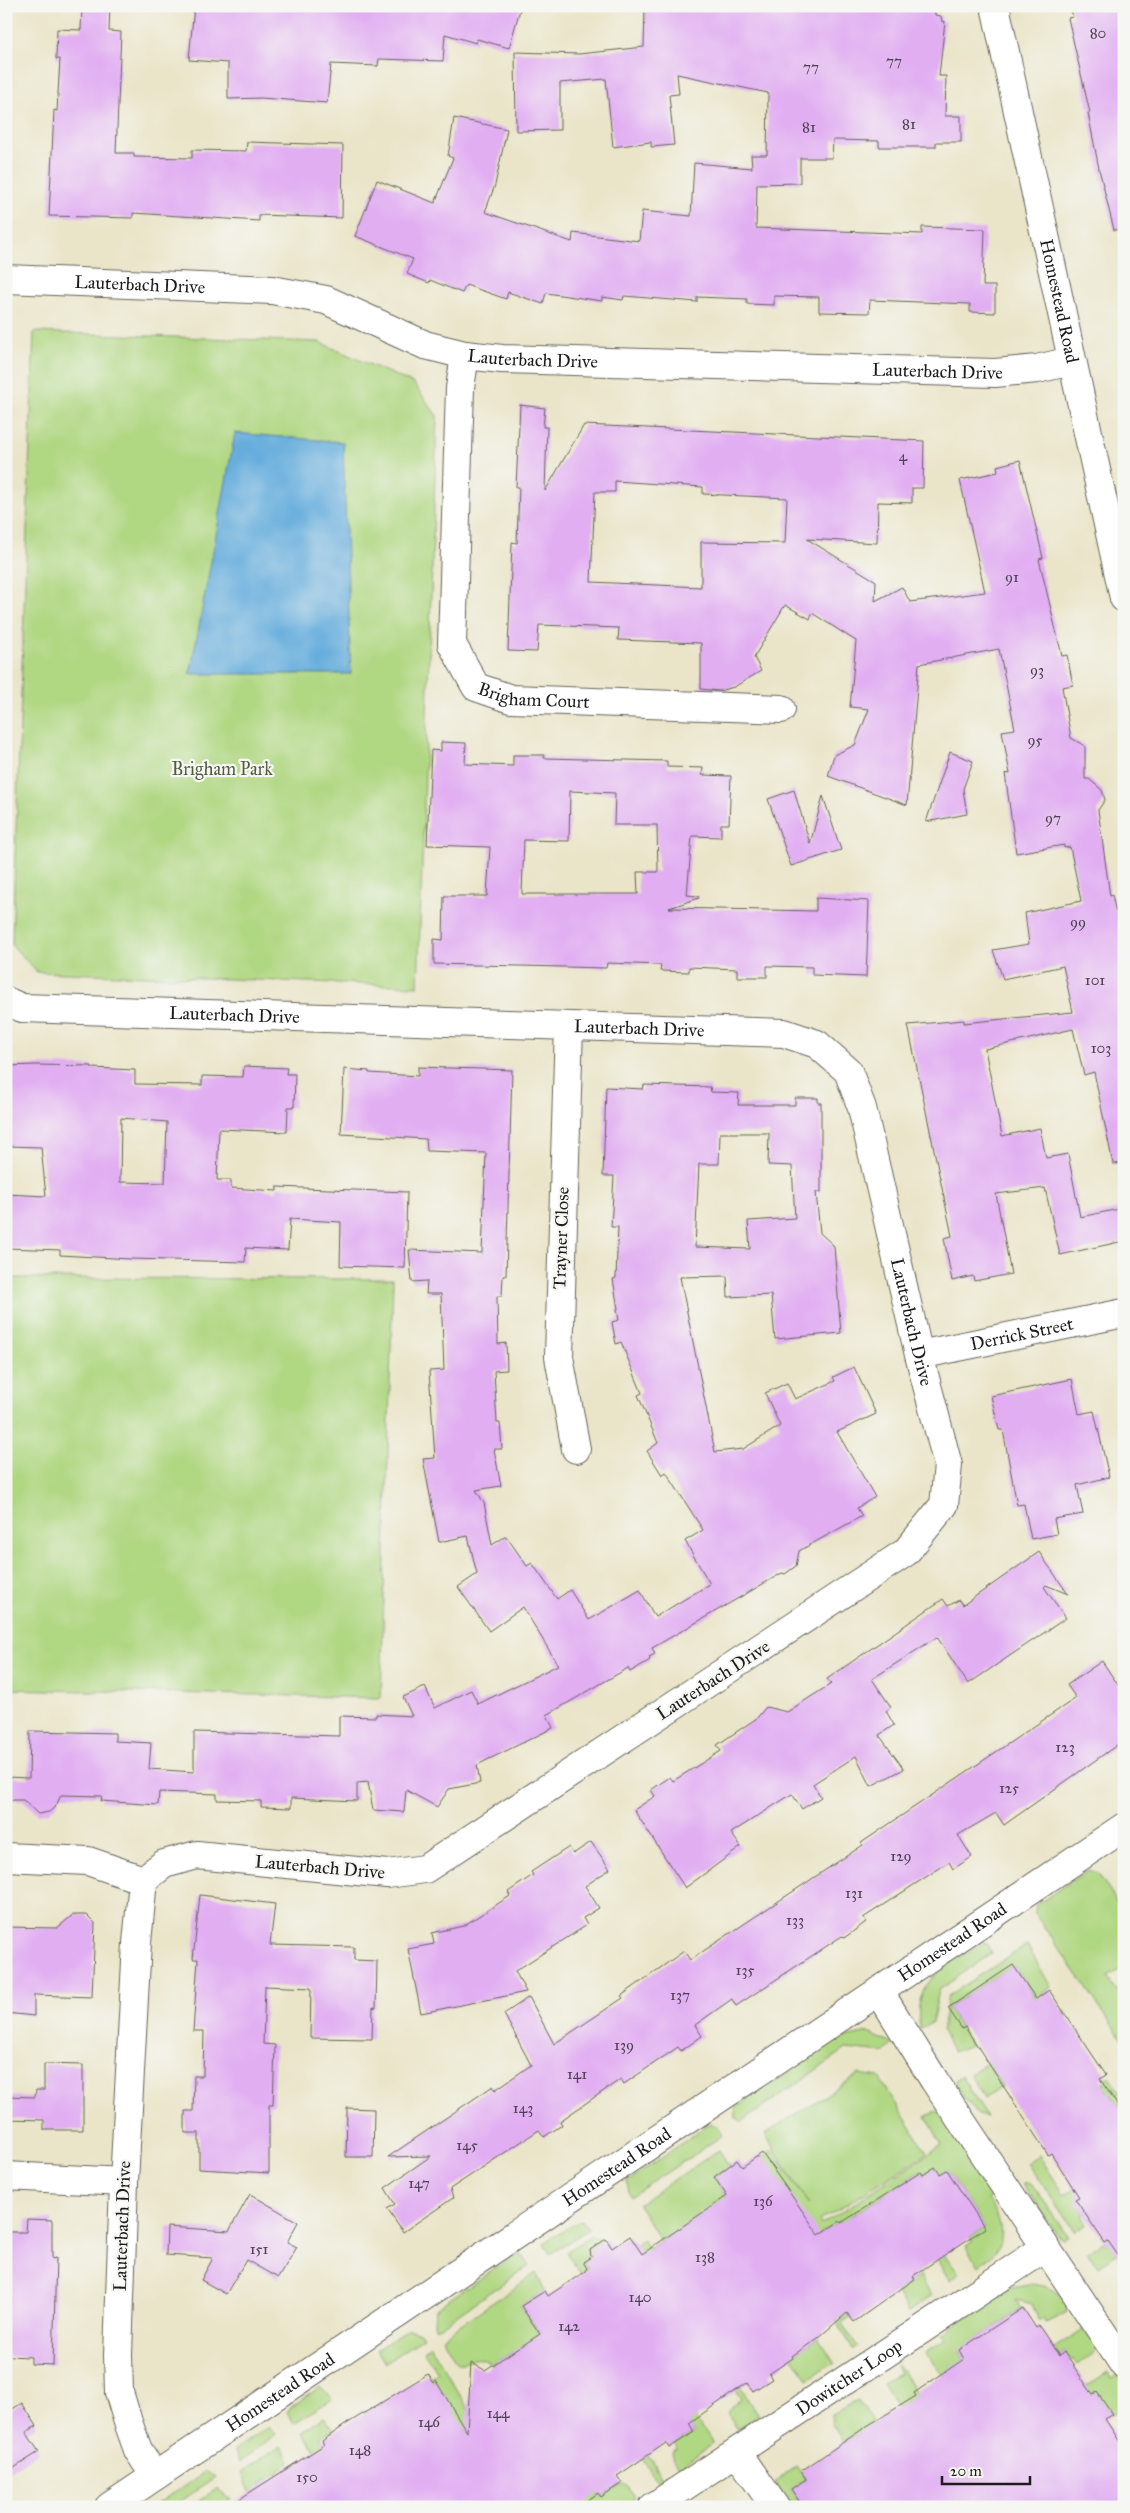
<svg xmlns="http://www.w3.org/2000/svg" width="1130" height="2513" font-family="'IM FELL Great Primer',serif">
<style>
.green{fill:#b0d782;stroke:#667a4f}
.water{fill:#66addd;stroke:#41647c}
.building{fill:#e1aef2;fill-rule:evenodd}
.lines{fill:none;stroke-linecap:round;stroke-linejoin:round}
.minor-casing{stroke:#646259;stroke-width:30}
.minor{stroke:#fff;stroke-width:28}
.labels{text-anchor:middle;stroke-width:4.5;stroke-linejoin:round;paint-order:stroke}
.number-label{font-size:15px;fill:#4d4052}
.street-label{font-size:18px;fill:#1c1c1c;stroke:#f6f6f2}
.park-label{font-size:18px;fill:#505d40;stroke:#f6f6f2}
</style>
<rect width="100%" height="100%" fill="#f6f6f2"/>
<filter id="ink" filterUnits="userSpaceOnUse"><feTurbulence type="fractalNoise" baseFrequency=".02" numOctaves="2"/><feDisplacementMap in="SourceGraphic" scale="10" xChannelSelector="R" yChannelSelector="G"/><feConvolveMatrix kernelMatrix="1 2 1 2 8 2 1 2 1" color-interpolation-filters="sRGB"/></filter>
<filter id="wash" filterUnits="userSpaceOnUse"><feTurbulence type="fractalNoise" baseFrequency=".0096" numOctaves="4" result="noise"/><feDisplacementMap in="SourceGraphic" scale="20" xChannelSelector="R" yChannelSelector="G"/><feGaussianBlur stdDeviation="1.12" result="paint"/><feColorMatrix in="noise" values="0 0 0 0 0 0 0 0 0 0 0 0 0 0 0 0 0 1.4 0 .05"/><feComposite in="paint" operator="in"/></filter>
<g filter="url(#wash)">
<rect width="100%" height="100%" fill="#eae5c9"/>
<g class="green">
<polygon points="34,332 319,342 414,384 437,416 418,986 37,972 12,945"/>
<polygon points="6,1278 393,1279 381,1698 6,1689"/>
<polygon points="1088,1870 1098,1873 1124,1914 1124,1967 1108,1977 1124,2001 1124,2042 1035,1914 1036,1905"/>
<path d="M985 1942 992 1953 939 1990 932 2023 920 2028C910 1980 950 1962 985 1942Z"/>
<polygon points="1027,1945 1051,1987 1038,1998 1052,2019 1065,2011 1068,2016 991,2068 1002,2086 984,2099 970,2074 1037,2029 1035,1997 1013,1965 948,2008 971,2045 953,2052 942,2031 948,1996"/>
<polygon points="868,2033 893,2044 884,2053 846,2049 742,2122 736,2117 736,2107 840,2039"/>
<path d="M859 2074 879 2077 927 2153 819 2221 821 2225 942 2145 926 2116 940 2111 993 2190 987 2199C999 2212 1007 2237 994 2253 990 2258 983 2262 979 2266L966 2246 973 2241 970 2238 985 2228 947 2170 940 2174 935 2167 923 2175 920 2172 903 2184 940 2250 959 2272 950 2280 937 2259 918 2238 887 2193 850 2217 899 2290 920 2276 932 2296 909 2312 879 2267 873 2271 840 2221 803 2245 850 2317 842 2323 858 2347 853 2349 834 2317 796 2353 818 2338 834 2363 808 2379 778 2336 740 2386 759 2415 737 2428 726 2413 742 2398 697 2330 654 2360 713 2444 679 2467 674 2460 672 2452 677 2448 675 2444 694 2432 683 2415 646 2456 648 2455C654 2463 656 2470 661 2478L657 2481 624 2432 595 2490 601 2497 622 2483 628 2486 634 2498 622 2507H578L474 2443 430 2377 438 2372 423 2351 430 2345 460 2396 492 2442 513 2352 492 2365C483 2355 473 2356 463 2363H457L442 2337 536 2273 545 2291 521 2306 574 2385 634 2352 566 2252 592 2235 600 2243 590 2250 591 2257 583 2262 587 2268 583 2271 631 2345 653 2271 636 2245 642 2239 648 2249 661 2241 638 2204 719 2150 729 2166 714 2177 767 2255 764 2156 772 2150 809 2205 765 2134Z"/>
<polygon points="961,2076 987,2117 978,2115 954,2084 957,2078"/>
<polygon points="1110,2077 1124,2097 1124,2115 1103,2083"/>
<polygon points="710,2123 718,2127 723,2135 630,2197 627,2182"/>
<polygon points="1039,2155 1064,2195 1084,2182 1124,2166 1076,2199 1085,2214 1083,2215 1087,2224 1075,2232 1027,2162"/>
<polygon points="1030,2182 1068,2237 1064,2239 1058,2236 1023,2183"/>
<polygon points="581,2220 590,2228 550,2254 544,2243"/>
<polygon points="1124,2230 1118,2253 1098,2267 1087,2252 1103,2241 1105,2243"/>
<polygon points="516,2254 524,2257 529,2265 436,2329 434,2324 435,2309"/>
<path d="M1028 2284C1046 2285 1061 2290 1070 2306L1066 2308 1067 2312 1046 2323 1043 2319 1038 2320 1031 2304 1016 2300 1021 2309 959 2351 983 2387 1028 2358 1031 2361 1008 2378 1085 2328 1099 2347 1094 2353 1078 2365 1073 2360 1070 2362 1064 2352 1059 2356 1056 2352 988 2398 1013 2434 1061 2401 1063 2404 1085 2390 1086 2386 1108 2372 1111 2378 1117 2375 1124 2386V2407L1112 2414 1096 2392 1020 2445 1045 2482 1089 2451 1093 2455 1124 2431V2443L1055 2491 1065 2507H1056L1052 2502 1048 2504 1019 2461 1012 2465 1006 2456 976 2477 996 2507H983L969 2486 937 2507H893L912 2494 867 2427 843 2442 832 2424 831 2414 858 2401 892 2448 900 2443 934 2492 961 2473 911 2400 898 2408 882 2383 900 2374 896 2366 902 2370 929 2416 934 2415 969 2468 1008 2442 959 2368 946 2376 943 2373 941 2374 926 2353 945 2340 942 2334 1012 2287Z"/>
<polygon points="409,2328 420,2332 424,2337 385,2363 377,2350"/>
<polygon points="320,2387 332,2399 294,2423 287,2411"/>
<polygon points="324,2416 334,2429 320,2438 336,2461 333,2474 303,2432"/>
<polygon points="269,2426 276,2434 239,2462 235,2451"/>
<polygon points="281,2446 291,2462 261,2484 275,2507 250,2492 242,2472"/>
<polygon points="796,2466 806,2479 791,2489 803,2507 791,2507 775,2482"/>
<polygon points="206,2471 215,2478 172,2507 154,2507"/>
<polygon points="218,2488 231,2499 220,2507 190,2507"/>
</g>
<polygon class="water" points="235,433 343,442 351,674 190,674"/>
<g id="blocks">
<g class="building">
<polygon points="82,6 110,6 109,31 121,32 116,153 134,153 134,157 192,158 192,150 246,151 247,142 343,145 342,218 259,215 259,221 133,213 133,218 49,216 54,110 57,111 60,59 56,59 57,29 81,30"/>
<polygon points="194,6 521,6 509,48 477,39 476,43 445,34 443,61 379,59 378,66 331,64 327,103 261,98 228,99 228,63 189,60"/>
<polygon points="645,6 935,6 935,15 941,16 942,22 945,21 939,76 946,76 945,116 961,116 961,142 936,142 936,147 879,147 879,141 833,140 832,158 800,158 800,183 757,184 756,228 922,234 922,227 985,229 983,286 995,286 995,313 970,312 970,304 870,300 869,313 819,312 819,297 774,296 774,305 747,304 747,299 697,297 697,302 624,296 623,300 602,297 602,301 546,293 543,304 508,292 506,299 466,285 462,293 430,280 429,283 407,274 413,259 355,236 377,180 435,203 453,158 448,156 454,118 507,129 495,185 485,212 572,242 573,233 639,241 642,211 691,216 694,163 752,168 751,155 767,155 768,93 677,74 679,94 669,95 674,145 651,147 651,142 613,147 606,79 560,83 560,130 516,131 515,52 579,54 644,47"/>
<polygon points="1070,6 1124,6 1124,229 1114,230 1099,169 1088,113 1090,113 1068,18 1073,17"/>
<path d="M520 405 545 408 543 427H547L545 491 584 425 924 441 923 488H912V503L878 502 877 543 807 539 876 581 875 601 902 587 910 602 985 592 960 480 998 472 997 466 1020 460 1043 558 1039 559 1062 656 1067 655 1073 685 1062 687 1071 738 1085 746V779H1089L1102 790 1105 800 1098 810 1110 896 1112 895 1124 947V1163L1113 1164 1094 1072 1084 1075 1073 1029 985 1049 1002 1136 1040 1128 1046 1158 1068 1154 1080 1217 1124 1208V1241L1060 1255 1045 1188 996 1194 1011 1274 974 1281 973 1276 952 1281 944 1238 952 1236 908 1025 964 1020V1023L1073 1012 1063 966 1003 979 993 950 1029 944 1025 913 1081 901 1070 847 1064 848V845L1016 853 1005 773 1010 774 1002 731 1015 729 999 649 919 664 907 805 828 776 834 755 855 745 869 709 850 707 856 641 812 613 810 619 785 605 754 657 761 671 734 687 719 691 701 689V643L618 640 619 628 539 625 537 652 508 651 512 542 517 543 519 487H516ZM615 481 703 487V494L787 498 785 543 701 542V587L591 582 595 492H615Z"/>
<path d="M441 742 466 743 465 764 513 766V755H544V758L667 761V767L703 768 702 775 731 776 729 824H721V837L692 836 687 895 698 896 699 898 669 908 816 911V898L869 901 866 977 812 975V967L767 966V977H737V969L689 967V972L660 971 661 965 607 963 606 968 434 964V939L443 940 444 896H487L490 847 427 845 431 750 441 751ZM570 791 615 793 614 825H657L658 872H637L638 894H522L524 840 569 841Z"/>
<polygon points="950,752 973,761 963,789 967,814 926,822"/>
<polygon points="794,790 810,844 823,796 841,850 791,866 768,799"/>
<path d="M36 1065 92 1066V1068L135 1070V1084L202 1085V1076L243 1077 244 1066 287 1068 286 1074H295L294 1107H288L287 1132 219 1129 217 1180H231V1188L277 1191V1187L407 1192 405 1268 340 1266 341 1222 290 1219 288 1250 246 1248 245 1262 131 1259 60 1255V1250L6 1248V1194L46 1196 41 1147 6 1146V1066ZM121 1118 167 1122 165 1183 120 1182Z"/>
<path d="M418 1067 512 1070 506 1276H503L502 1296H497L498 1344 506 1343 507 1370 494 1371 497 1423H500L502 1449H494L501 1486 476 1490 484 1503 492 1545 506 1536 527 1566 532 1563 557 1599 570 1590 589 1620 640 1590 655 1617 710 1584 685 1541 703 1530 666 1472 662 1475 647 1451 658 1443 638 1395 642 1393 621 1342 616 1344 612 1322 619 1320 617 1309H618L613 1279 616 1278 618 1227H611L614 1176H603L606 1087 643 1089 644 1085 710 1087 711 1092 739 1093 738 1105H795V1098H818V1103H821V1192H816L820 1233 834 1246 841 1333 775 1339 771 1295 728 1297 727 1276 680 1277 715 1452 743 1449 780 1426 765 1393 787 1383 795 1399 835 1381 833 1377 854 1367 876 1414 837 1432 875 1497 857 1508 862 1516 799 1551 796 1566 785 1574 782 1573 652 1648 655 1654 649 1657 650 1660 630 1672 628 1668 547 1715 553 1728 477 1765 480 1783 449 1789 437 1807 406 1790 404 1812 373 1810 368 1782 357 1783V1801L291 1798V1808L261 1807V1801L217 1800V1794L159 1792 158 1805 101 1801 102 1796 61 1795 56 1806 49 1812 38 1814 23 1800H6V1777L29 1778 30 1731 115 1733V1741L151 1743 149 1769 194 1772V1732L339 1736V1716L376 1717V1714L412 1716 403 1697 425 1687 435 1708 471 1690 478 1704 558 1665 523 1607 489 1631 458 1587 477 1574 468 1536 439 1542 423 1459 435 1458 429 1371 444 1370 441 1294H426L427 1281 412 1282 409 1250 482 1253 486 1153 427 1151 426 1139 341 1134 344 1069 369 1071V1073L418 1076ZM720 1133H769L768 1165 792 1166 795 1218 748 1221 750 1249 695 1247 699 1164H719Z"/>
<polygon points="1072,1379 1079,1414 1094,1411 1109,1477 1077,1485 1083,1514 1054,1519 1057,1534 1031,1539 1024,1504 1017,1505 1003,1430 999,1430 991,1396"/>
<polygon points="1039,1552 1068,1594 1046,1585 1044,1587 1066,1618 968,1684 937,1637 872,1679 891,1707 886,1711 894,1725 879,1735 904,1769 871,1786 856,1756 813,1784 821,1797 802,1809 792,1794 731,1833 741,1847 685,1888 634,1810 655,1796 651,1790 670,1777 673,1781 721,1751 717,1745 757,1718 766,1707 787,1712 831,1684 827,1679 943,1599 948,1606 959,1600 963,1605"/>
<polygon points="1102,1661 1124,1694 1124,1740 1004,1825 996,1813 958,1835 972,1857 953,1869 949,1862 863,1918 866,1922 844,1938 842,1936 736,2006 732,1999 695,2025 702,2036 681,2051 678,2047 624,2084 621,2079 560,2121 562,2125 544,2137 539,2130 450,2189 453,2198 403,2232 387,2209 395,2204 385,2188 431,2156 388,2157 493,2086 495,2090 531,2065 504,2014 529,1997 554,2044 623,1998 621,1996 684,1951 690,1960 863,1845 861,1843 1076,1698 1067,1685"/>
<polygon points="591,1842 610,1869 585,1886 599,1908 583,1918 587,1925 515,1971 526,1992 421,2013 408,1949 434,1944 432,1933 463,1926 510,1896 508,1892 533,1875 531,1872 569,1847 573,1854"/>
<polygon points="200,1895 275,1904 270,1945 354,1947 354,1960 377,1961 376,2008 373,2007 372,2039 310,2038 311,1988 265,1986 263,2044 275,2045 273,2105 269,2105 269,2173 199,2169 199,2133 185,2133 185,2111 193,2111 194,2076 203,2076 204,2031 193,2031 198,1959 193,1959"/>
<polygon points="73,1915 87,1915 95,1923 92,1997 34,1995 34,2016 6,2013 6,1927 57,1928"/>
<polygon points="1013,1965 1036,1999 1049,1990 1106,2075 1100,2079 1124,2115 1124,2264 1108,2241 1105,2243 1075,2199 1079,2197 1051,2153 1048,2155 965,2027 962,2029 948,2008"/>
<polygon points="44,2064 83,2065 83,2130 44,2130 44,2120 6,2119 6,2096 35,2097 36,2090 44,2090"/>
<polygon points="347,2108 374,2109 373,2157 346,2157"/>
<polygon points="762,2153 819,2235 840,2221 841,2223 921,2172 923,2175 935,2167 940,2174 947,2170 985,2228 913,2276 915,2279 854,2322 847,2313 818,2338 792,2356 793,2358 769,2374 772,2379 753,2391 747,2383 689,2423 694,2432 669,2448 666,2443 617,2476 622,2483 601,2497 598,2493 578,2507 227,2507 324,2445 322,2441 348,2423 428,2374 434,2383 436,2381 467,2432 471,2363 485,2370 540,2334 521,2306 545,2291 548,2296 584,2272 587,2268 583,2262 591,2257 590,2250 606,2239 612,2248 630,2236 642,2254 727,2196 714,2177 737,2160 742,2167"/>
<polygon points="250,2194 298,2222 287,2242 297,2247 278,2278 246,2260 226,2294 201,2280 213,2258 166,2255 167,2227 229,2231"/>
<polygon points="27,2219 52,2220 52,2259 56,2258 53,2365 31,2364 31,2357 6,2356 6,2232 26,2232"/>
<polygon points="1023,2308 1036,2328 1039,2326 1059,2356 1064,2352 1093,2395 1097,2392 1112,2414 1105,2419 1124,2448 1124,2507 803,2507 791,2489 806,2479 801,2471 867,2426 916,2396 914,2393 964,2359 959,2350"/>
<polygon points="6,2402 11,2410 22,2403 37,2426 26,2432 39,2452 6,2473"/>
</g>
</g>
</g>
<g filter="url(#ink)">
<use href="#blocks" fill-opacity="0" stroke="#646259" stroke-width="1"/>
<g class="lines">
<g class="minor-casing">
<g id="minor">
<path id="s1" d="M995 6 1124 598"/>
<path id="s2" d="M6 279 272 290 326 300 425 345 465 355 502 359 995 373 1037 369 1071 361"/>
<path id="s3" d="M465 355 460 388 452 644 476 687 511 699 781 709"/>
<path id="s4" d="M6 1001 22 1008 784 1033 817 1044 848 1071 862 1108 919 1355 948 1465 944 1505 906 1552 425 1869 387 1874 197 1855 164 1864 143 1880 88 1861 6 1857"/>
<polyline points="569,1026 559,1357 576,1449"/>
<path id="s5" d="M919 1355 1124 1313"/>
<polyline points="143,1880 137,1943 124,2182 118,2355 119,2392 128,2422 138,2450 155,2476"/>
<polyline points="879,1991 934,2080 1124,2365"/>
<polyline points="6,2176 124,2182"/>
<polyline points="737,2452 775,2507"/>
<path id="s6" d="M109 2507 1124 1827"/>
<path id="s7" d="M653 2507 1045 2248"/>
</g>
</g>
<use href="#minor" class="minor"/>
</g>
</g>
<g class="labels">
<g class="number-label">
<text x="1098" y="38">80</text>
<text x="894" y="66">77</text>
<text x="811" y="72">77</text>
<text x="909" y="129">81</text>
<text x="809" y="132">81</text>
<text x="903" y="461">4</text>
<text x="1012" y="582">91</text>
<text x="1037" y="675">93</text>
<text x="1035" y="745">95</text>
<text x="1053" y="823">97</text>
<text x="1078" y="927">99</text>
<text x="1095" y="985">101</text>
<text x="1101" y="1053">103</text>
<text x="1065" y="1752">123</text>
<text x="1009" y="1793">125</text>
<text x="901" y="1861">129</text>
<text x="854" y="1898">131</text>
<text x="795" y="1925">133</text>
<text x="745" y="1975">135</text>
<text x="680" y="2000">137</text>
<text x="624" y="2050">139</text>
<text x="577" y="2079">141</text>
<text x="523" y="2113">143</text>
<text x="467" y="2150">145</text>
<text x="419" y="2188">147</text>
<text x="763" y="2206">136</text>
<text x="259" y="2254">151</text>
<text x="705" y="2262">138</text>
<text x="640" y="2302">140</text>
<text x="569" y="2331">142</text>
<text x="498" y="2418">144</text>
<text x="429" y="2427">146</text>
<text x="360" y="2455">148</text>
<text x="307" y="2482">150</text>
</g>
<g class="street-label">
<text dy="6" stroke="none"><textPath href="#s2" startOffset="134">Lauterbach Drive</textPath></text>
<text dy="6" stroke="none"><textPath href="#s1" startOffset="302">Homestead Road</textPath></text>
<text dy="6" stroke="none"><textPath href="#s2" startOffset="539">Lauterbach Drive</textPath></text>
<text dy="6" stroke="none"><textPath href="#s2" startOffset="944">Lauterbach Drive</textPath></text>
<text dy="6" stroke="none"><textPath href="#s3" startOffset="398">Brigham Court</textPath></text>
<text dy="6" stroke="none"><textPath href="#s4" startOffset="230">Lauterbach Drive</textPath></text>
<text dy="6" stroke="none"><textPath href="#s4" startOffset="635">Lauterbach Drive</textPath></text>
<text transform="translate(561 1238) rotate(-88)" y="6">Trayner Close</text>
<text dy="6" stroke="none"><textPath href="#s4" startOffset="1115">Lauterbach Drive</textPath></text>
<text dy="6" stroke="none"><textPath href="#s5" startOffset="105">Derrick Street</textPath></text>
<text transform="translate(713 1680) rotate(-33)" y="6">Lauterbach Drive</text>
<text transform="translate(320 1867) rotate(5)" y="6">Lauterbach Drive</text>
<text dy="6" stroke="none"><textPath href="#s6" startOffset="1015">Homestead Road</textPath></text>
<text dy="6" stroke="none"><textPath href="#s6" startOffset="611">Homestead Road</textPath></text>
<text transform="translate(122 2226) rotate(-88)" y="6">Lauterbach Drive</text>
<text dy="6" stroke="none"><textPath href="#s7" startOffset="235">Dowitcher Loop</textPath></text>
<text dy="6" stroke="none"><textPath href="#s6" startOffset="206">Homestead Road</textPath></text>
</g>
<g class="park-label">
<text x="222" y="775">Brigham Park</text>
</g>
</g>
<rect width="1130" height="2513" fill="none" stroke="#f6f6f2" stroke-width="25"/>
<path d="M942 2476v8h88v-8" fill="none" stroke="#1c1c1c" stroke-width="2.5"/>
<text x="950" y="2476" font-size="15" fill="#1c1c1c" stroke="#f6f6f2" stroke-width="4" paint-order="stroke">20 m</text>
</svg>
